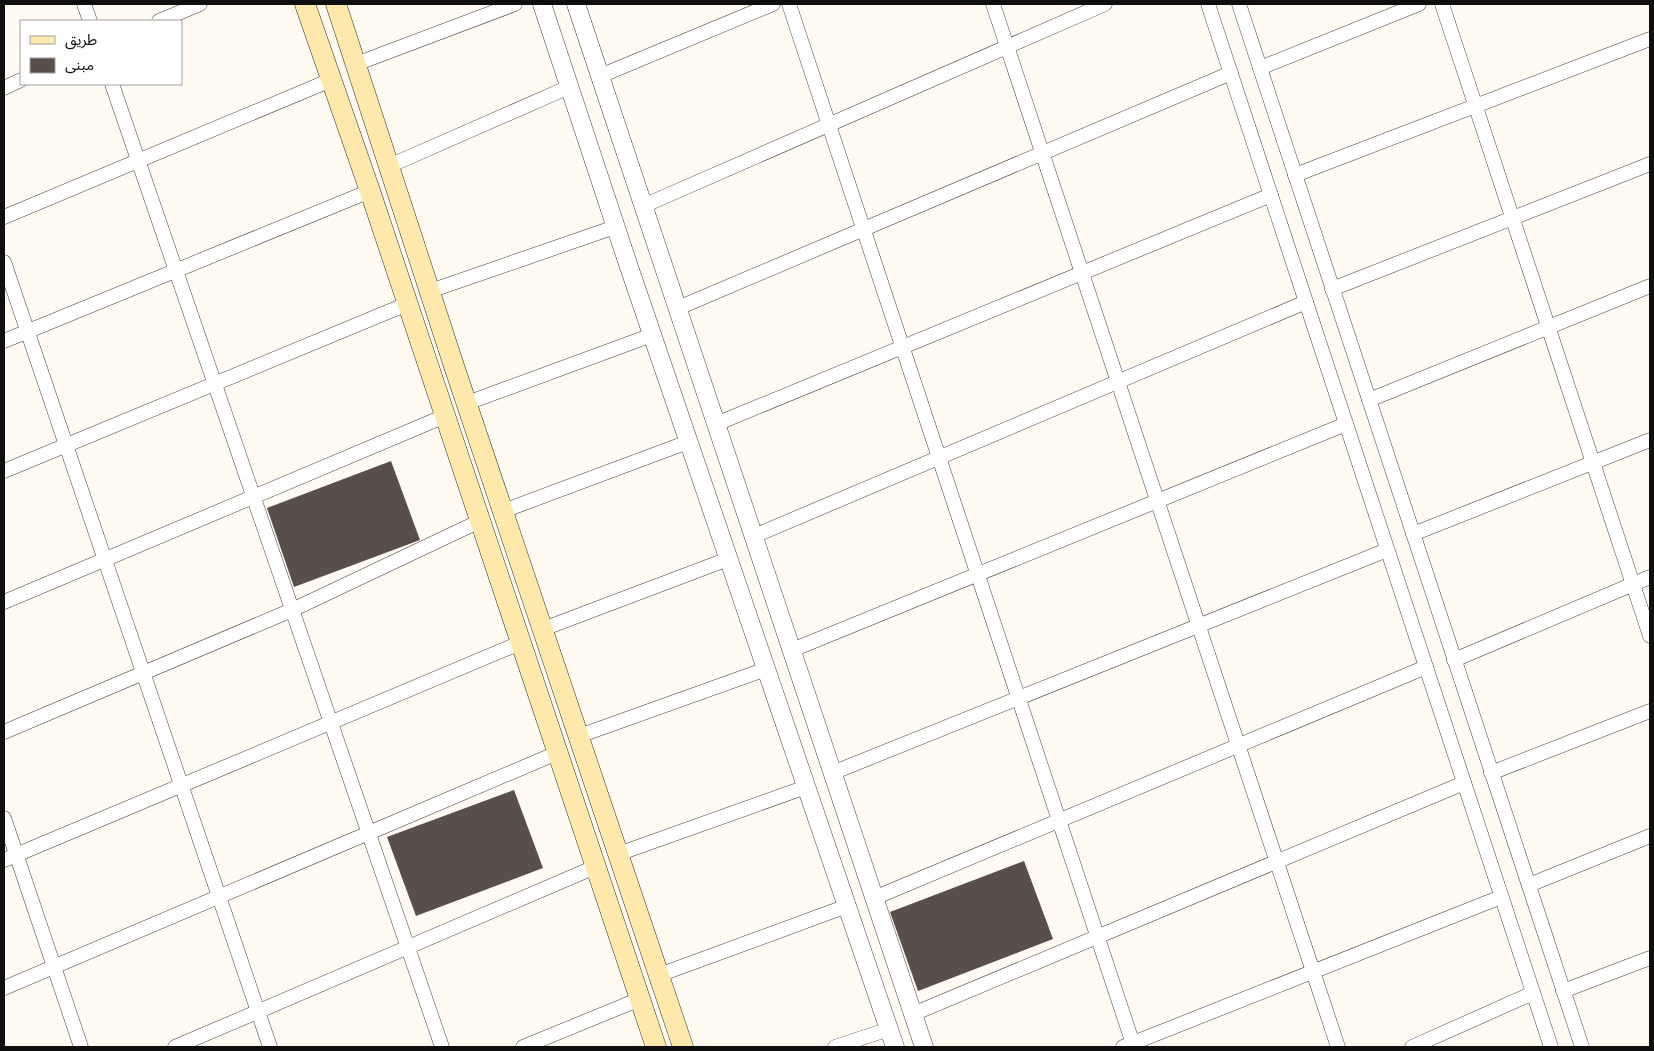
<svg xmlns="http://www.w3.org/2000/svg" width="1654" height="1051" font-family="'Zilla Slab','Noto Sans Arabic',serif">
<style>
.building{fill:#594e4a}
.lines{fill:none;stroke-linecap:round;stroke-linejoin:round}
.minor-casing{stroke:#424242;stroke-width:15}
.tertiary-casing{stroke:#424242;stroke-width:19}
.secondary-casing{stroke:#313131;stroke-width:21}
.minor{stroke:#fff;stroke-width:14}
.tertiary{stroke:#fff;stroke-width:18}
.secondary{stroke:#ffe8ac;stroke-width:20}
</style>
<rect width="100%" height="100%" fill="#fffaf1"/>
<g class="building">
<polygon points="391,461 420,540 294,587 267,508"/>
<polygon points="514,790 543,868 416,916 387,837"/>
<polygon points="1024,861 1053,939 918,991 890,912"/>
</g>
<g class="lines">
<g class="minor-casing">
<g id="minor">
<polyline points="84,4 90,21"/>
<polyline points="789,4 1134,1047"/>
<polyline points="993,4 1338,1047"/>
<polyline points="1208,4 1551,1047"/>
<polyline points="1239,4 1582,1047"/>
<polyline points="1442,4 1650,636"/>
<polyline points="159,21 200,4"/>
<polyline points="356,64 515,4"/>
<polyline points="1260,68 1419,4"/>
<polyline points="600,76 773,4"/>
<polyline points="112,84 442,1047"/>
<polyline points="4,88 21,80"/>
<polyline points="389,166 569,87"/>
<polyline points="1295,175 1650,39"/>
<polyline points="643,206 1105,4"/>
<polyline points="4,217 331,80"/>
<polyline points="4,262 270,1047"/>
<polyline points="1332,289 1650,164"/>
<polyline points="430,291 615,227"/>
<polyline points="678,308 1231,73"/>
<polyline points="4,341 370,191"/>
<polyline points="1369,400 1650,286"/>
<polyline points="467,403 652,335"/>
<polyline points="716,424 1271,195"/>
<polyline points="4,471 407,304"/>
<polyline points="503,511 688,442"/>
<polyline points="1413,534 1650,440"/>
<polyline points="754,536 1306,302"/>
<polyline points="4,602 445,416"/>
<polyline points="543,629 728,559"/>
<polyline points="792,650 1346,424"/>
<polyline points="1454,660 1650,577"/>
<polyline points="4,732 292,610 480,521"/>
<polyline points="579,736 766,669"/>
<polyline points="832,773 1387,550"/>
<polyline points="1491,773 1650,711"/>
<polyline points="4,818 81,1047"/>
<polyline points="618,854 806,787"/>
<polyline points="4,860 520,643"/>
<polyline points="1529,885 1650,836"/>
<polyline points="874,898 1426,667"/>
<polyline points="659,975 847,906"/>
<polyline points="4,988 557,753"/>
<polyline points="1563,991 1650,958"/>
<polyline points="913,1014 1464,783"/>
<polyline points="175,1047 595,867"/>
<polyline points="523,1047 640,999"/>
<polyline points="835,1047 889,1029"/>
<polyline points="1123,1047 1501,897"/>
<polyline points="1412,1047 1533,993"/>
</g>
</g>
<g class="tertiary-casing">
<g id="tertiary">
<polyline points="542,4 628,264 895,1047"/>
<polyline points="576,4 924,1047"/>
</g>
</g>
<g class="secondary-casing">
<g id="secondary">
<polyline points="305,4 370,191 656,1047"/>
<polyline points="336,4 455,369 683,1047"/>
</g>
</g>
<use href="#minor" class="minor"/>
<use href="#tertiary" class="tertiary"/>
<use href="#secondary" class="secondary"/>
</g>
<rect width="1654" height="1051" fill="none" stroke="#0f0f0f" stroke-width="10"/>
<rect x="20" y="20" width="162" height="65" fill="#ffffff" stroke="#9f9f9f"/>
<rect x="30" y="36" width="25" height="8" fill="#ffe8ac" stroke="#9f9f9f"/>
<text x="65" y="45" font-size="15" fill="#0f0f0f">طريق</text>
<rect x="30" y="58" width="25" height="15" fill="#594e4a" stroke="#9f9f9f"/>
<text x="65" y="70" font-size="15" fill="#0f0f0f">مبنى</text>
</svg>
